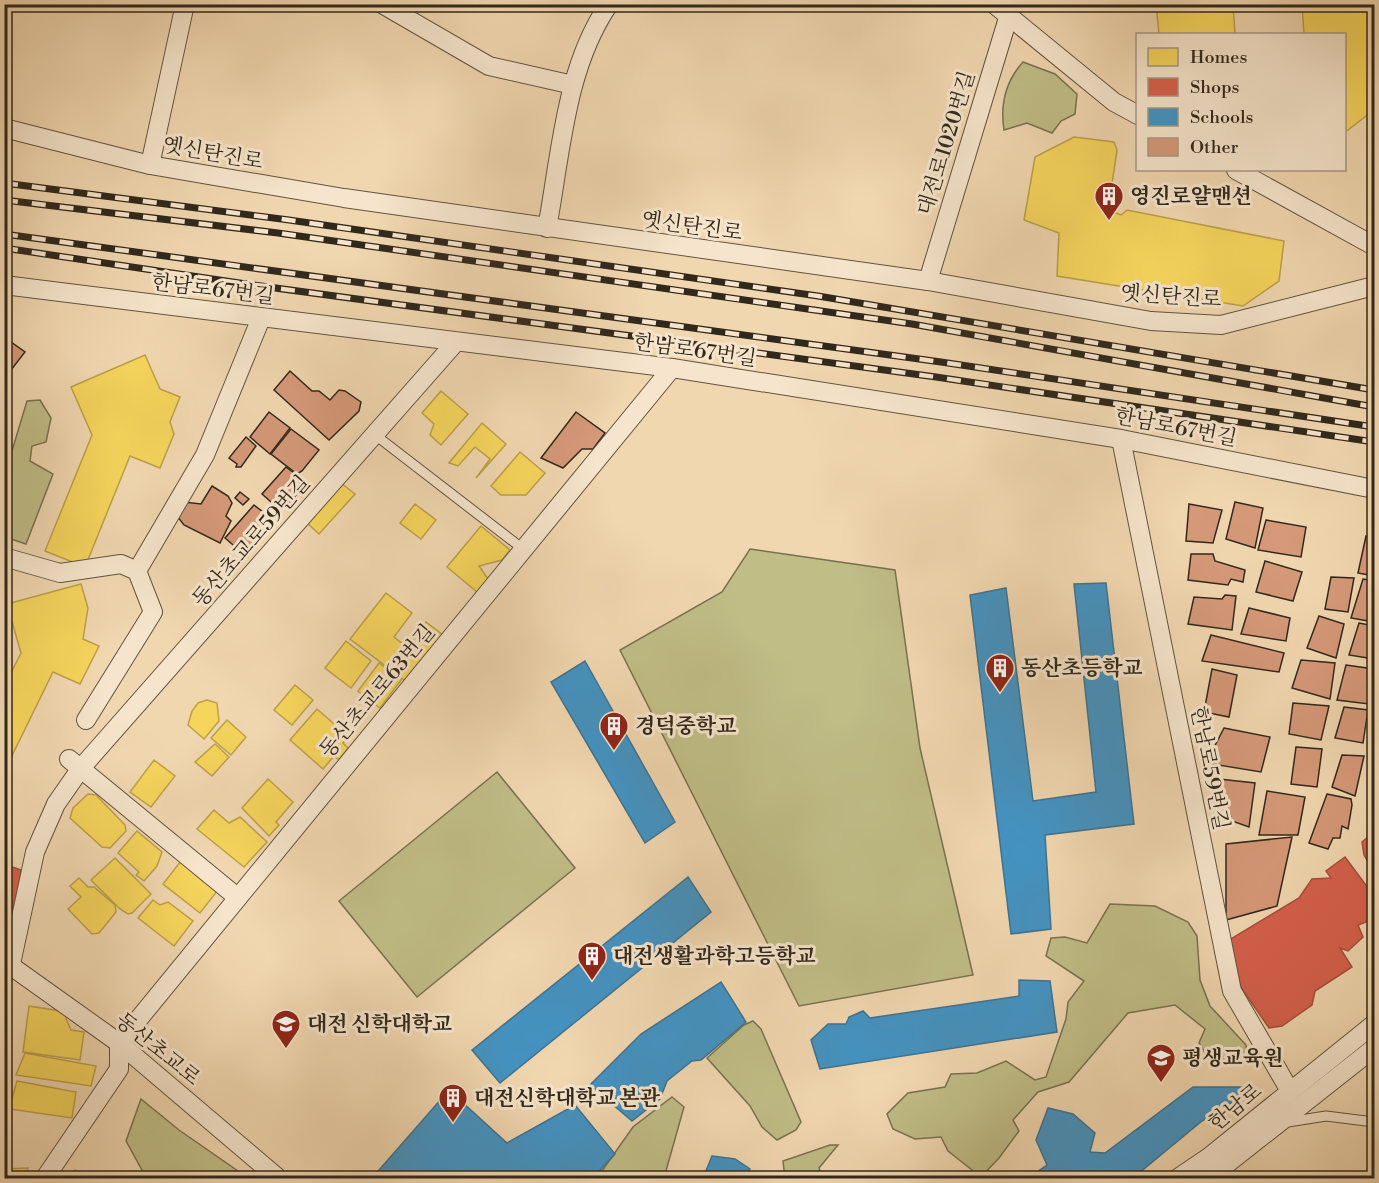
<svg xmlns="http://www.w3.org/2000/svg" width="1379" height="1183" font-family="'Libre Bodoni','Noto Serif KR',serif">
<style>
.green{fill:#c0bd87;stroke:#787252;stroke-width:1.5}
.homes{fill:#f6d55c;stroke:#bba149;stroke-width:1.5}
.shops{fill:#d6604d;stroke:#a44f3e;stroke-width:1.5}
.schools{fill:#4393c3;stroke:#3e7391;stroke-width:1.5}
.building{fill:#d69979;stroke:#31281c;stroke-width:1.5}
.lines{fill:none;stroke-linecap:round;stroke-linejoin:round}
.service-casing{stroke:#615441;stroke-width:11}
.minor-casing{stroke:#615441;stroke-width:20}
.service{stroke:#f6e5cc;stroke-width:9}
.minor{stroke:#f6e5cc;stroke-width:18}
.rail-casing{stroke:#31281c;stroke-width:7}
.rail{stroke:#f6e5cc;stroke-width:4.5;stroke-dasharray:14;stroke-linecap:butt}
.labels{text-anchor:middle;stroke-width:6;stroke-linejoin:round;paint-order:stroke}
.street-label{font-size:21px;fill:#31281c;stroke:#f6e5cc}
.poi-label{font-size:21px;font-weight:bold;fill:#31281c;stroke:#f6e5cc;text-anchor:start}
</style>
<rect width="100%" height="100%" fill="#f1d7b0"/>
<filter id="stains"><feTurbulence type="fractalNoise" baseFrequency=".00333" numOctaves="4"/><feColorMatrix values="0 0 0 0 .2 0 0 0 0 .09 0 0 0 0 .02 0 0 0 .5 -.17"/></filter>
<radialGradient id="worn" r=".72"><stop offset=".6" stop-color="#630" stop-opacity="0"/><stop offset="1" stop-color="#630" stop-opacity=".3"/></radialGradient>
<g class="green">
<path d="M1023 62 1055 74 1077 94 1075 114 1061 121 1052 133 1027 123 1004 130C1000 105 1006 81 1023 62Z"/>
<polygon points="40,400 51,418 46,442 32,446 30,461 53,474 26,544 5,537 5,474 27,401"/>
<polygon points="750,549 895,570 920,748 973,975 799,1006 620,650 722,592"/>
<polygon points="497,772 575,868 417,997 339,901"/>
<polygon points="1110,904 1155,906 1188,922 1197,936 1200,980 1210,1006 1246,1045 1248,1059 1237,1062 1207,1056 1199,1043 1205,1029 1175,1005 1128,1013 1069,1082 1038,1092 1013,1120 1019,1131 999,1158 981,1177 948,1151 941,1137 915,1139 893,1129 887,1114 908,1093 945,1087 951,1074 977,1073 1006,1061 1035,1080 1046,1077 1066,1019 1068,1002 1084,981 1046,956 1051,938 1065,937 1087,943"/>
<polygon points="753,1021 761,1029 801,1122 796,1130 777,1140 762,1127 750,1106 707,1058 744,1025"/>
<polygon points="672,1097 684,1107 664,1178 597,1178 633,1127"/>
<polygon points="141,1099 179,1130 248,1178 143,1178 143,1172 126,1141"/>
<polygon points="830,1145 838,1145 819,1168 823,1178 785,1178 783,1161"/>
</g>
<g class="homes">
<polygon points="1156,4 1233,4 1235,34 1159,34"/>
<polygon points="1302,4 1374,4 1374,110 1344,133 1344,34 1304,34"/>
<polygon points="1074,137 1114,142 1117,150 1108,210 1121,215 1127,210 1284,241 1279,281 1243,306 1057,276 1059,233 1024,220 1035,157"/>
<polygon points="145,355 160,389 180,397 170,422 174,434 160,468 130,456 85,567 45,551 92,435 71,387"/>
<polygon points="441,391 468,414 441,445 430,435 434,424 422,413"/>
<polygon points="482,423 506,444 476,478 490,459 475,447 458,466 449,463"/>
<polygon points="520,452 545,473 526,495 501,495 491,486"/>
<polygon points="341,483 355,494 319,534 306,522"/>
<polygon points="415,504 436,520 421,539 400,523"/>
<polygon points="481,526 510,550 502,560 479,566 488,579 477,592 447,567"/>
<polygon points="81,584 88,608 83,639 99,646 80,684 53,672 4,772 4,687 21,653 7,604"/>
<polygon points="386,593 412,613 394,637 407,647 426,622 444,636 408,683 350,639"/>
<polygon points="346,641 371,661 351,688 325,668"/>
<polygon points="379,663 401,680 380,708 358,691"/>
<polygon points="295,685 313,700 292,725 274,710"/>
<polygon points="207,700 217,703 219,721 204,739 188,725 192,711 198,703"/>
<polygon points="317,709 349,737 343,743 348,748 339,760 334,756 323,769 290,740"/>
<polygon points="227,720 246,737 231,755 211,738"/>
<polygon points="215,744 229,757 212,776 195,762"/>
<polygon points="154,760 175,776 151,807 130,792"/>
<polygon points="268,779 293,802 276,822 279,825 269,836 242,808"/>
<polygon points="88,794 96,795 125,825 126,831 110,848 102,847 70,818 73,808"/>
<polygon points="214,810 229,823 240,817 267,842 244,867 197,829"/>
<polygon points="137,831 162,852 157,866 144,881 136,875 139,872 118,853"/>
<polygon points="115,858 151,894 132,913 128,914 120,909 91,880"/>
<polygon points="181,861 218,890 200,913 163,884"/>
<polygon points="79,878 88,887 94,887 115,905 116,912 99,933 92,934 68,909 81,897 70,886"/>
<polygon points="153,900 160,905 168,902 193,921 174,946 138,918"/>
<polygon points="29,1006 67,1012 66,1019 71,1030 84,1032 80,1060 23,1052"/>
<polygon points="25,1053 96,1066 91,1086 16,1075"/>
<polygon points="17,1081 76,1092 72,1118 9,1109"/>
<polygon points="28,1168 25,1178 4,1178 4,1169"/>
<polygon points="75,1170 98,1178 72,1178"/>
</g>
<g class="shops">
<polygon points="1374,832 1374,872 1364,855 1362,842"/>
<polygon points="1345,857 1374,896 1374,919 1358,925 1363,937 1348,951 1340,948 1352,967 1315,991 1312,1005 1282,1026 1269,1028 1238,983 1229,940 1299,898 1312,879 1331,878 1326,871"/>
<polygon points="4,864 21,870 21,882 15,910 4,918"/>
</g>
<g class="schools">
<polygon points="1106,583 1134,824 1045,835 1051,929 1011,934 970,595 1006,588 1033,801 1096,792 1074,584"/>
<polygon points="585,661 675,822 645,843 551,682"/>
<polygon points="688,877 711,912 500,1083 472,1050"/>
<polygon points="1019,980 1050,981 1057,1032 820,1069 811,1040 828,1024 846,1024 849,1017 863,1011 870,1018 1019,996"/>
<polygon points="721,982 746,1022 701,1060 692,1061 667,1081 660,1099 632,1121 590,1085 641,1034"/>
<polygon points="1193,1087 1242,1087 1236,1100 1202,1121 1133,1178 1028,1178 1047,1165 1036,1140 1048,1108 1073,1114 1095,1133 1090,1152 1105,1153"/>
<polygon points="449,1090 507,1143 575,1105 615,1154 593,1178 372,1178"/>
<polygon points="712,1156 735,1159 750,1169 746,1178 703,1178"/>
</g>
<g class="building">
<polygon points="4,337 25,352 4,379"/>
<polygon points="290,371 312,391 319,391 330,400 339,390 345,391 361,402 359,411 329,440 274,390"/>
<polygon points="269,412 290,428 270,454 250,437"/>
<polygon points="576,412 605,433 593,449 582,449 563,468 541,458"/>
<polygon points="291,429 319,450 302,471 297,474 271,454"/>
<polygon points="246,437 256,446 241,467 236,467 237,464 229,458"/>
<polygon points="286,467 307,483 287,505 285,503 279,509 262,494"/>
<polygon points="212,486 228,496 232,503 226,516 231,521 220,543 184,525 177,516 184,502 201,504"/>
<polygon points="240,492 249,499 243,505 235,498"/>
<polygon points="1235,502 1263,508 1255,548 1226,539"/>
<polygon points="1189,504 1222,510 1213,543 1186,541"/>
<polygon points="254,505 263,512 259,517 271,528 247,557 225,538"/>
<polygon points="1266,520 1306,527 1301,557 1258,550"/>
<polygon points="1366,536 1374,539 1374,576 1358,573"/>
<polygon points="1191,554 1213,554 1215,561 1245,570 1243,582 1231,579 1228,585 1188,580"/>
<polygon points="1265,561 1302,572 1293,601 1256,592"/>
<polygon points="1331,577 1354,578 1348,612 1325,609"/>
<polygon points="1363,579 1374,581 1374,622 1351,618"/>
<polygon points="1225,595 1236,596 1232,630 1188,624 1194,597 1222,599"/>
<polygon points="1249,608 1290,618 1286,641 1241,634"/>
<polygon points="1319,616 1344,624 1336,658 1307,648"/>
<polygon points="1359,623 1374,626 1374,659 1349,655"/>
<polygon points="1211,635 1284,653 1279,672 1202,661"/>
<polygon points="1301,660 1335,663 1330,699 1292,688"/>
<polygon points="1346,665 1374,669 1374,688 1369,704 1337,700"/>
<polygon points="1212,669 1237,675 1229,717 1204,712"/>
<polygon points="1293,703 1329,706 1321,740 1289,734"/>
<polygon points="1344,707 1368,710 1363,743 1335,738"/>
<polygon points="1224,728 1270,737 1261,772 1206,763"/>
<polygon points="1296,747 1322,749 1317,787 1291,784"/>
<polygon points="1342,755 1364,756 1355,796 1332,787"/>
<polygon points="1219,779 1255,783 1249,827 1232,821"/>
<polygon points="1267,791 1305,797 1298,835 1259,835"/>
<polygon points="1327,794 1351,799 1352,805 1348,829 1342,826 1340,838 1333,838 1328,849 1309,843"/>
<polygon points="1292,837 1277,906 1226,920 1226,844"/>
</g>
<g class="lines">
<g class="service-casing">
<g id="service">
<polyline points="374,434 523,549"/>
<polyline points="1288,1122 1326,1116 1374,1122"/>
</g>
</g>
<g class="minor-casing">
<g id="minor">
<polyline points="382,4 489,66 573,85"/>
<polyline points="994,4 1114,102 1138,115"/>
<polyline points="4,128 150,165 344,198 928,281 1151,321 1221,325 1374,286"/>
<polyline points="150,165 185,4"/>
<polyline points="1236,170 1374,246"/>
<path d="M547 228C561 154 565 68 609 4"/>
<polyline points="928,281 1008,18"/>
<polyline points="4,285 672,368 1121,439 1374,489"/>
<polyline points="1121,439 1232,991 1290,1091"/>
<polyline points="4,557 60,573 121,564 137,571 153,612 86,720"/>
<polyline points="137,571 205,455 261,318"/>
<polyline points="69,759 237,897"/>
<polyline points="4,961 119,1043 278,1178"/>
<polyline points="11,964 35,852 56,804 81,768 455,343"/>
<polyline points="45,1178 119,1069 119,1043 672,368"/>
<polyline points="1178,1178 1209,1157 1374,1024"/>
<polyline points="1209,1178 1374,1048"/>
</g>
</g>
<use href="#service" class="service"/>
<use href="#minor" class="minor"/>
<g class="rail-casing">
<g id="rail">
<polyline points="4,183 289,220 818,296 1374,390"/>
<polyline points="4,200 278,233 912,324 1374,407"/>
<polyline points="4,234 941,362 1374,427"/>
<polyline points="4,248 253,285 936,377 1374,442"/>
</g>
</g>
<use href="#rail" class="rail"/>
</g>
<defs>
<g id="building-pin" transform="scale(1.5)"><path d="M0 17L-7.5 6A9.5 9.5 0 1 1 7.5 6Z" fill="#8f2418" stroke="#f6e5cc"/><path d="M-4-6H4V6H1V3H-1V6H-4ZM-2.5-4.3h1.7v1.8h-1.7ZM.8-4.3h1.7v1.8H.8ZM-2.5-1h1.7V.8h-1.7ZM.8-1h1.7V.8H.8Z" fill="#fff"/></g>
<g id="university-pin" transform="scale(1.5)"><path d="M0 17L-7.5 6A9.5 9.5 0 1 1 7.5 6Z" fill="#8f2418" stroke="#f6e5cc"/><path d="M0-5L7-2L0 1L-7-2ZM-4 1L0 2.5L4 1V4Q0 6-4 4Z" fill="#fff"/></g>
</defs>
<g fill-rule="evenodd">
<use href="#building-pin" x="1109" y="196"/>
<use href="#building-pin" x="1000" y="668"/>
<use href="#building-pin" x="614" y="726"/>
<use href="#building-pin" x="592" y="956"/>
<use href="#university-pin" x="286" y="1024"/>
<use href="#university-pin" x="1161" y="1058"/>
<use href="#building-pin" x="453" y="1098"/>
</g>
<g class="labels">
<g class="street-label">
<text transform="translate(946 143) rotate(-73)" y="7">대전로1020번길</text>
<text transform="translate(213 153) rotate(10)" y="7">옛신탄진로</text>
<text transform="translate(692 226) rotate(8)" y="7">옛신탄진로</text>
<text transform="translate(213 289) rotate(7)" y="7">한남로67번길</text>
<text transform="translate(1171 296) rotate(4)" y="7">옛신탄진로</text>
<text transform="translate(695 350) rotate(8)" y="7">한남로67번길</text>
<text transform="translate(1176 427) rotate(11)" y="7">한남로67번길</text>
<text transform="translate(251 541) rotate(-49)" y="7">동산초교로59번길</text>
<text transform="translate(377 691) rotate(-50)" y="7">동산초교로63번길</text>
<text transform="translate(1210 768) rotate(79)" y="7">한남로59번길</text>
<text transform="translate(158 1049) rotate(39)" y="7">동산초교로</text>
<text transform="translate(1235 1107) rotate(-39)" y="7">한남로</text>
</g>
<g class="poi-label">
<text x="1130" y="203">영진로얄맨션</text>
<text x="1021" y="675">동산초등학교</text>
<text x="635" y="733">경덕중학교</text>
<text x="613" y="963">대전생활과학고등학교</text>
<text x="307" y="1031">대전 신학대학교</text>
<text x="1182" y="1065">평생교육원</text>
<text x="474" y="1105">대전신학대학교 본관</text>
</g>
</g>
<rect width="1379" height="1183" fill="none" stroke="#f1d7b0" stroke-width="24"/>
<rect x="6" y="6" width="1367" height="1171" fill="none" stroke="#31281c" stroke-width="3"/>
<rect x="12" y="12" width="1355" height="1159" fill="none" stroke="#31281c" stroke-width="1.5"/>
<rect x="1136" y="33" width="210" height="138" fill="#f6e5cc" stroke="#a79986" stroke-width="1.5"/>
<rect x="1148" y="48" width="30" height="18" fill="#f6d55c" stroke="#a79986" stroke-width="1.5"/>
<text x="1190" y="63" font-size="18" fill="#31281c">Homes</text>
<rect x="1148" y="78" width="30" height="18" fill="#d6604d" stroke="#a79986" stroke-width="1.5"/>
<text x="1190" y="93" font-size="18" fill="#31281c">Shops</text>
<rect x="1148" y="108" width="30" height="18" fill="#4393c3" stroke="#a79986" stroke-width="1.5"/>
<text x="1190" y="123" font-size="18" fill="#31281c">Schools</text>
<rect x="1148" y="138" width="30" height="18" fill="#d69979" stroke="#a79986" stroke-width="1.5"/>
<text x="1190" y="153" font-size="18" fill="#31281c">Other</text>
<rect width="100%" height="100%" filter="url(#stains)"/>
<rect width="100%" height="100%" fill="url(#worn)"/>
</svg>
